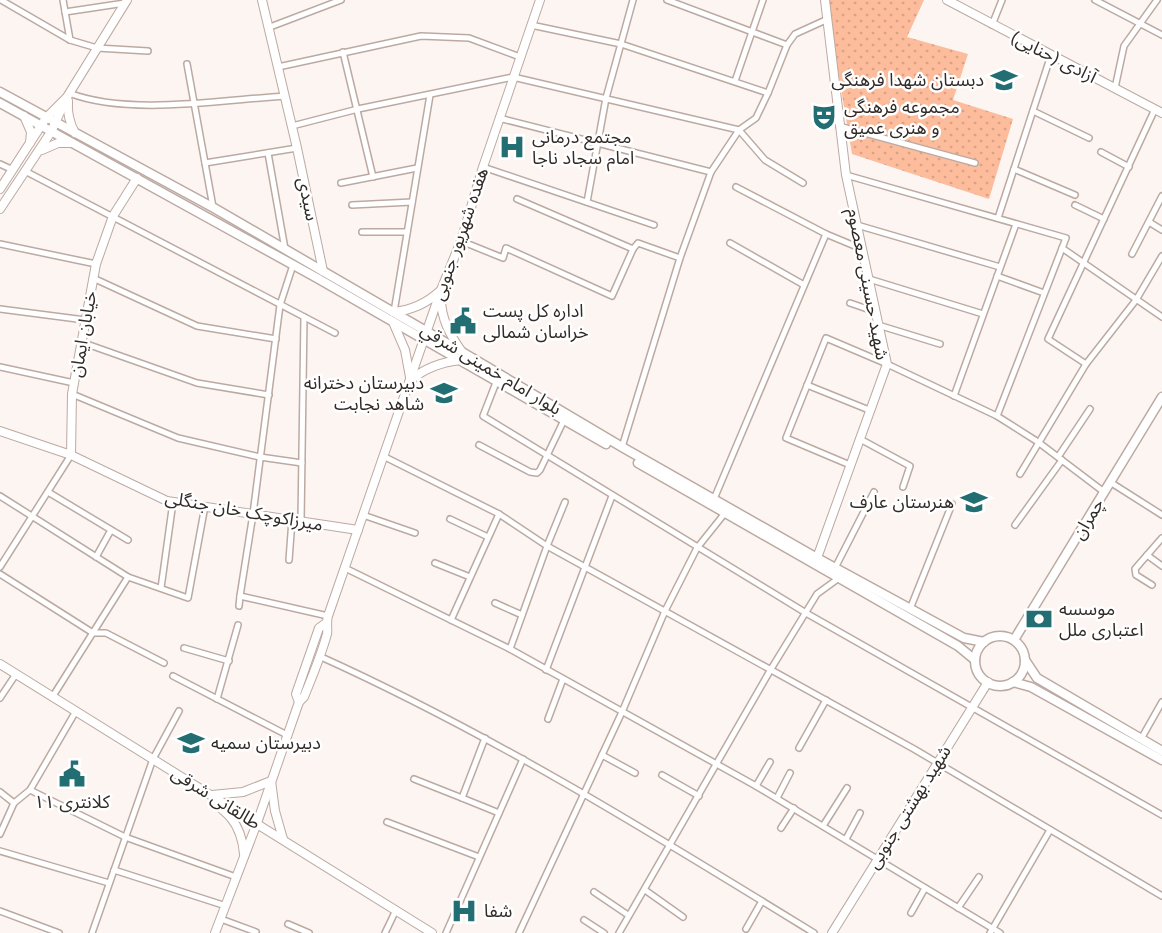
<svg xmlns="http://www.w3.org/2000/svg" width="1162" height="933" font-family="'Open Sans','Noto Sans Arabic',sans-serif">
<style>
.park{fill:url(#park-dots)}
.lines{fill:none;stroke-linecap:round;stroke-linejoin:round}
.street-casing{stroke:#bcaaa2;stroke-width:8}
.secondary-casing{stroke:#bcaaa2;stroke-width:10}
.primary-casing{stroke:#bcaaa2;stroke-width:11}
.street{stroke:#fff;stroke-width:5}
.secondary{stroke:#fff;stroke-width:8}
.primary{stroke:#fff;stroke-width:8}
.labels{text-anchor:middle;stroke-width:5;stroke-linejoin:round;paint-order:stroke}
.street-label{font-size:18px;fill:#312a27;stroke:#fff}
.poi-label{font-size:18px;fill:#312a27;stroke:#fff;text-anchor:start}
</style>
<defs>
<pattern id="park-dots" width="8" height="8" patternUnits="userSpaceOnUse" patternTransform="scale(1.5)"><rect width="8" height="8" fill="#fdbc9b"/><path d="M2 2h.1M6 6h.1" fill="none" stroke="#d9a286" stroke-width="1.8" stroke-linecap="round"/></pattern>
</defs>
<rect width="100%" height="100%" fill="#fdf5f2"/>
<polygon class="park" points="826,0 924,0 907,37 968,54 953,100 1013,119 989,199 852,154"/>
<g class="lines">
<g class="street-casing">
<g id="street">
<polyline points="1,0 70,40 97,48 148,51"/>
<polyline points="63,0 70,40"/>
<polyline points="667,0 787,45"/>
<polyline points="1095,0 1162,35"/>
<polyline points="65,12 125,3"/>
<polyline points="531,25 621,44 768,93"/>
<polyline points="992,25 1002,0"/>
<polyline points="270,27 341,0"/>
<polyline points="343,52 373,177"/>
<polyline points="187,64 213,207"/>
<polyline points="278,67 421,36 469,38 520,57"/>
<polyline points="735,81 763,0"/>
<polyline points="1115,88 1124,46 1157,0"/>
<path d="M69 93C128 116 221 100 285 96"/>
<polyline points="1033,111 1089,138"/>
<polyline points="499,118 711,172"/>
<polyline points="292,126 358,109 513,77 739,130 765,160 803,183"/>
<polyline points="839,126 975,163"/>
<polyline points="1101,152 1129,167"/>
<polyline points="268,153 285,249"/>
<polyline points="205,163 297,148"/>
<polyline points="0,164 13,170"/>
<polyline points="483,167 654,225"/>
<polyline points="1014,169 1075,195"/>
<polyline points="25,171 335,333"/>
<polyline points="846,175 1066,238 997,416"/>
<polyline points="341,183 417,168"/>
<polyline points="736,187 826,234"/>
<polyline points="517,199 633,249"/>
<polyline points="587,202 606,98 633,0"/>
<polyline points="352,205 412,202"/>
<polyline points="1075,205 1104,219"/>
<polyline points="998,218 1051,55"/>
<polyline points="1149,222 1162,230"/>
<polyline points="857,225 1000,267"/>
<polyline points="362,232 407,232"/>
<polyline points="461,241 503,258 506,248 612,296 633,249 638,243 680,258"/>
<polyline points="730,243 804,285"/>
<polyline points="0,244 96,264"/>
<polyline points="1062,248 1162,317"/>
<polyline points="1132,254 1162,196"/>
<polyline points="997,276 1044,293"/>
<polyline points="93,278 197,326 276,339"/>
<polyline points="869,279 983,314"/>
<polyline points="850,303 876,312"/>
<polyline points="0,309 85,320"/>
<polyline points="394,312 430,95"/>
<polyline points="878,325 940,344"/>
<polyline points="81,342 197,383 269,395"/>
<polyline points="1086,364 1048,339 1155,109"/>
<polyline points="0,367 74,383"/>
<polyline points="497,380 483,416 806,613 1162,815"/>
<polyline points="807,385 869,410"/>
<polyline points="72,394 178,438 260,457 302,463"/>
<polyline points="954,396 1016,224"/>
<polyline points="860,439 910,466 903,487"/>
<polyline points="479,445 530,472 537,473 540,470 564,420"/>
<polyline points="622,447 680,258 711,172 739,130 756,118 768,93 787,45 795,34 828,19"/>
<polyline points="383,456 499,514 547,546 914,749 1162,896"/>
<polyline points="1058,457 1090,409"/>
<polyline points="850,465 786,438 826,338 887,364 997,416 1038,442 1104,492"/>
<polyline points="1020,474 1086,364 1136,300 1162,256"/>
<polyline points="1110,482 1162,515"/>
<polyline points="48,492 128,540"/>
<polyline points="0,496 128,577 188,598 205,506"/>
<polyline points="714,499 826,234 862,249"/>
<polyline points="363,515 415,533"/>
<polyline points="450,519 488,537"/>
<polyline points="301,521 304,317"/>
<polyline points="1015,525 1062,460"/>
<polyline points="1147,555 1162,566"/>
<polyline points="96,557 111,530"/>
<polyline points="289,560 292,520"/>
<polyline points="435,563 470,577"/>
<polyline points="0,567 71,455"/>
<polyline points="345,568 510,649 756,786 1000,933"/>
<polyline points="835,568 874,492"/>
<polyline points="0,574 93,633 106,633 164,663"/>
<polyline points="1152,585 1136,575 1135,569 1162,538"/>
<polyline points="161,588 173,502"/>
<polyline points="240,596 253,514 280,305 293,265"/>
<polyline points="495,603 522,615"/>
<polyline points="239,606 240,596 328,616"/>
<polyline points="910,609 952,504"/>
<polyline points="451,620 499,514"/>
<polyline points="184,648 229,661"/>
<polyline points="510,649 547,546 565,502"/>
<path d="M319 656C492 734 653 834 814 933"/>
<polyline points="546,670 612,496"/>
<polyline points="173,676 287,735"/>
<polyline points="53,696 128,577"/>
<polyline points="0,698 16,674"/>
<polyline points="217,699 238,625"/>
<polyline points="548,719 563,679"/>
<polyline points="485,738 462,798 499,813"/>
<polyline points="1141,739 1162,702"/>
<polyline points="799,748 826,700"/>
<polyline points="602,755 635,773"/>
<polyline points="662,775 699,796"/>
<polyline points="414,779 462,798"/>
<polyline points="756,786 770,762"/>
<polyline points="30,790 125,837 236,877"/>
<polyline points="0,792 14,803"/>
<polyline points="777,798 790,773"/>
<polyline points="387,822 479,857"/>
<polyline points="823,826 847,788"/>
<polyline points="781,828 794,808"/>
<polyline points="0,834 14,803 30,790 76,711"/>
<polyline points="846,839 860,813"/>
<polyline points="0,851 109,883"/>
<polyline points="114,870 226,906"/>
<polyline points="645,890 683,917"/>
<polyline points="594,892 628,915"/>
<polyline points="958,908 979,877"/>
<polyline points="0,911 59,933"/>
<polyline points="911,913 925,888"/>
<polyline points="221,919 256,932"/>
<polyline points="584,920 604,933"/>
<polyline points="288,924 309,933"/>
<polyline points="746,929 762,901"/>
<polyline points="92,933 153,759 179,711"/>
<polyline points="385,933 396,910"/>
<polyline points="446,933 523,759"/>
<polyline points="519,933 622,712 665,611 697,548 725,513"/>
<polyline points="619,933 771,669 817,594 839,578"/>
<polyline points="990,933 1050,830"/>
</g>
</g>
<g class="secondary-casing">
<g id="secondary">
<polyline points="262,0 297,148 323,271"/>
<polyline points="947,0 1162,113"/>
<path d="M68 101C67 113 69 122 75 133"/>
<polyline points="24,116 31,132 30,143"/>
<polyline points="42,150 58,143 70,143"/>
<polyline points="0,189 46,118 67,97 127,0"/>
<polyline points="0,209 51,132 65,101"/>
<path d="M441 298C441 319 450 335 462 352"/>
<path d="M394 312C412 310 426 304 440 291"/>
<polyline points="393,322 405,350 410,377"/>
<path d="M411 380C426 367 442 362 461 360"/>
<polyline points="0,431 71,455 167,501 358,530"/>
<polyline points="71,455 72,394 96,264 113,216 137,178"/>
<polyline points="817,558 887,364 846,175 825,0"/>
<polyline points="0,664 432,933"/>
<polyline points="299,702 296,694 319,628 326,623"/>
<path d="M244 854C243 841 240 829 231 818 224 810 215 805 212 795L243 792 271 781 275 811 283 839"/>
<path d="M215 933 257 823 299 702 304 697C312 677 321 656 327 634 328 628 326 623 328 616L441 290 461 241 483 167 540 0"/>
<polyline points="832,933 988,682"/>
</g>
</g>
<g class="primary-casing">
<g id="primary">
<polyline points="0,92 214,208 462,352 622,447 817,558 964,638 984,642"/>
<polyline points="0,103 317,278 606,444"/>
<polyline points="638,463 958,646 975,660"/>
<circle cx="1000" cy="661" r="25"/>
<polyline points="1014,640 1162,397"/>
<polyline points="1025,660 1037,678 1162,751"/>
<polyline points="1013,682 1031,687 1162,760"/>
</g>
</g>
<use href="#street" class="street"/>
<use href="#secondary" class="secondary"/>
<use href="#primary" class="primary"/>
</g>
<defs>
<g id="school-bare" transform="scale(2.07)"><path d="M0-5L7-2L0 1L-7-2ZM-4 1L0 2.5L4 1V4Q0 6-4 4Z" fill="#236e72" stroke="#fff" stroke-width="2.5" paint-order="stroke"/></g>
<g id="theatre-bare" transform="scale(2.07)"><path d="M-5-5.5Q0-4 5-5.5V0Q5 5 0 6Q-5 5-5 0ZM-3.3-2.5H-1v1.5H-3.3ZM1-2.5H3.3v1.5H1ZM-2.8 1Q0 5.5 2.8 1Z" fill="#236e72" stroke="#fff" stroke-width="2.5" paint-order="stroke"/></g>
<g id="hospital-bare" transform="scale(2.07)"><path d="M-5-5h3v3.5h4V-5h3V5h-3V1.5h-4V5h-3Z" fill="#236e72" stroke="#fff" stroke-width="2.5" paint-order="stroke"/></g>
<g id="civic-bare" transform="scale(2.07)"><path d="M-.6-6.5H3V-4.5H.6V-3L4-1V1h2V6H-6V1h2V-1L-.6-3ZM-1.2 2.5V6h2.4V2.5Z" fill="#236e72" stroke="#fff" stroke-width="2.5" paint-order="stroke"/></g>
<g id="bank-bare" transform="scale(2.07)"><path d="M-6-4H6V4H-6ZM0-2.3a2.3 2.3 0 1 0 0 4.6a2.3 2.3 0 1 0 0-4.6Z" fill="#236e72" stroke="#fff" stroke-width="2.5" paint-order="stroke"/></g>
</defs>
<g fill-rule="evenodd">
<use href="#school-bare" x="1004" y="80"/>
<use href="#theatre-bare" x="824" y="117"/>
<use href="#hospital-bare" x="512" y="147"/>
<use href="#civic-bare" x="463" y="321"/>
<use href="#school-bare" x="444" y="393"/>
<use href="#school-bare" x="974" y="502"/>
<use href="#bank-bare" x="1039" y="619"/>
<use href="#school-bare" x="191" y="743"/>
<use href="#civic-bare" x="72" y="774"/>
<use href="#hospital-bare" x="464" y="911"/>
</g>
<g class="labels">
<g class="street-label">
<text transform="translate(1054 57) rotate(27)" y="6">آزادی (حنایی)</text>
<text transform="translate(308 199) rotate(78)" y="6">سیدی</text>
<text transform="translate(460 234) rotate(-71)" y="6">هفده شهریور جنوبی</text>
<text transform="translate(868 284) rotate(79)" y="6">شهید حسینی معصوم</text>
<text transform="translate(83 334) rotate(-80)" y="6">خیابان ایمان</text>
<text transform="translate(491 369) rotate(31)" y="6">بلوار امام خمینی شرقي</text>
<text transform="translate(244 511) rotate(10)" y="6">میرزاکوچک خان جنگلی</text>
<text transform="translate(1088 519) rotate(-59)" y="6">چمران</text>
<text transform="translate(216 798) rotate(32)" y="6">طالقانی شرقی</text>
<text transform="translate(909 807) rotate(-58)" y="6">شهید بهشتی جنوبی</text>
</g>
<g class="poi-label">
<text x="984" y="86" text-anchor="end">دبستان شهدا فرهنگی</text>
<text x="844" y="113">مجموعه فرهنگی<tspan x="844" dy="21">و هنری عمیق</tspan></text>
<text x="532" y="143">مجتمع درمانی<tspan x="532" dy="21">امام سجاد ناجا</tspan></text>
<text x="483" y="317">اداره کل پست<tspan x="483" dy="21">خراسان شمالی</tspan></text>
<text x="424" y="389" text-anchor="end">دبیرستان دخترانه<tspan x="424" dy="21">شاهد نجابت</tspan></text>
<text x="954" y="508" text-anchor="end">هنرستان عارف</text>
<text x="1059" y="615">موسسه<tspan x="1059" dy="21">اعتباری ملل</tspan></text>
<text x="211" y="749">دبیرستان سمیه</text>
<text x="72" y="808" text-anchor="middle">کلانتری ۱۱</text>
<text x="484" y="917">شفا</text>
</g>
</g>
</svg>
